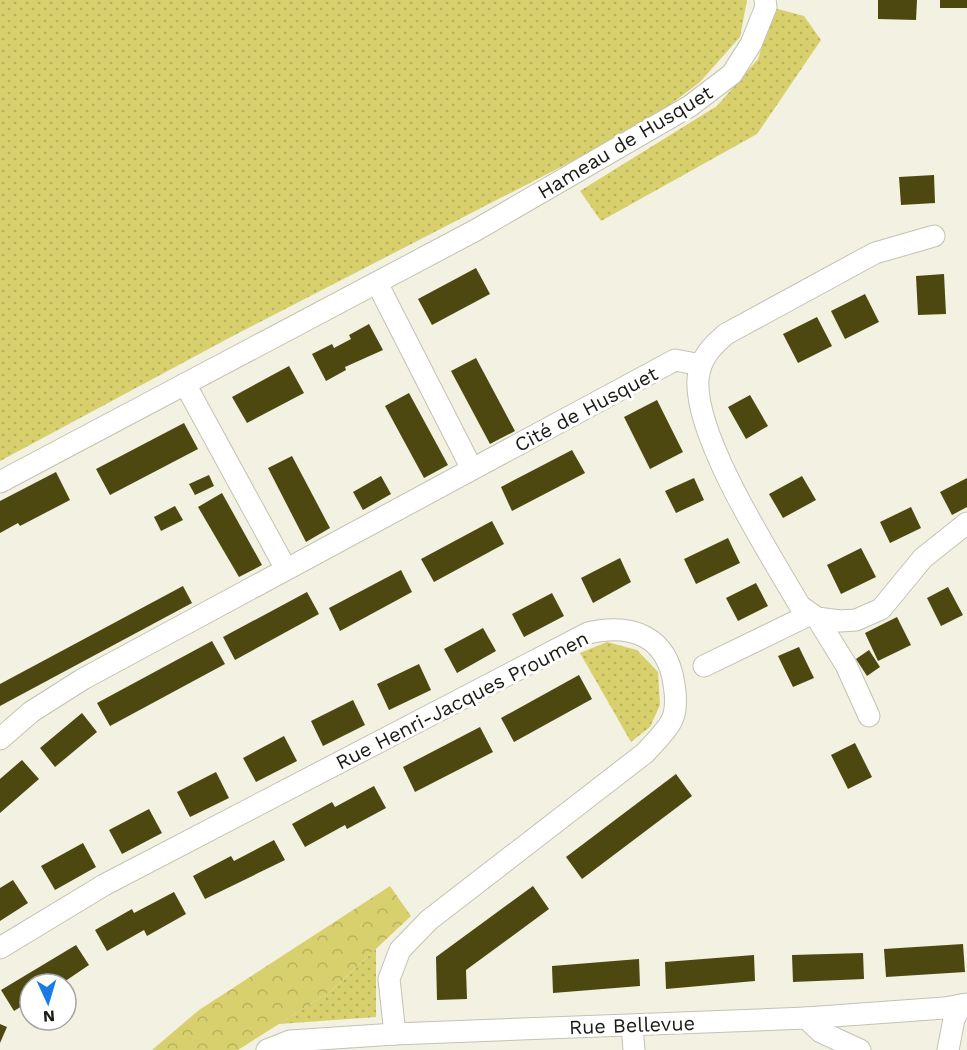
<svg xmlns="http://www.w3.org/2000/svg" width="967" height="1050" font-family="'Work Sans',sans-serif">
<style>
.grass{fill:url(#grass-dots)}
.forest{fill:url(#forest-crowns)}
.building{fill:#4d480f}
.lines{fill:none;stroke-linecap:round;stroke-linejoin:round}
.minor-casing{stroke:#c3c2b3;stroke-width:23}
.minor{stroke:#fff;stroke-width:21}
.labels{text-anchor:middle;stroke-width:6;stroke-linejoin:round;paint-order:stroke}
.street-label{font-size:20px;fill:#1b1b15;stroke:#fff}
</style>
<defs>
<pattern id="grass-dots" width="8" height="8" patternUnits="userSpaceOnUse" patternTransform="scale(1.5)"><rect width="8" height="8" fill="#d8d06c"/><path d="M2 2h.1M6 6h.1" fill="none" stroke="#b9b25d" stroke-width="1.8" stroke-linecap="round"/></pattern>
<pattern id="forest-crowns" width="20" height="18" patternUnits="userSpaceOnUse" patternTransform="scale(1.5)"><rect width="20" height="18" fill="#d8d06c"/><path d="M2 6a3 3 0 1 1 6 0M12 15a3 3 0 1 1 6 0" fill="none" stroke="#b9b25d"/></pattern>
</defs>
<rect width="100%" height="100%" fill="#f2f1e2"/>
<g class="grass">
<polygon points="0,0 747,0 740,37 700,82 646,123 229,338 0,461"/>
<polygon points="774,8 804,16 821,40 757,134 601,221 580,191 717,106 758,59"/>
<polygon points="607,642 637,650 658,672 660,705 650,727 631,742 580,653"/>
<polygon points="376,949 376,1017 279,1024 331,991"/>
</g>
<polygon class="forest" points="390,886 411,916 331,991 238,1050 152,1050 199,1010"/>
<g class="building">
<polygon points="878,0 917,0 916,20 878,19"/>
<rect x="940" y="0" width="27" height="8"/>
<polygon points="934,175 935,203 901,205 899,177"/>
<polygon points="476,268 490,294 432,325 418,299"/>
<polygon points="944,274 946,314 918,315 916,276"/>
<polygon points="865,294 879,322 845,339 831,311"/>
<polygon points="817,317 832,346 798,363 783,334"/>
<polygon points="369,324 383,350 345,367 346,370 326,381 312,354 332,344 334,348 351,339 349,335"/>
<polygon points="476,358 515,431 490,444 451,371"/>
<polygon points="289,366 304,393 247,423 232,397"/>
<polygon points="409,393 448,465 424,478 385,406"/>
<polygon points="750,395 768,426 746,439 728,407"/>
<polygon points="657,400 683,452 650,469 624,417"/>
<polygon points="184,423 198,449 110,495 96,469"/>
<polygon points="572,450 585,473 512,511 501,487"/>
<polygon points="292,456 330,528 306,542 268,468"/>
<polygon points="56,472 70,500 20,526 18,523 0,533 0,501"/>
<polygon points="209,475 214,486 195,495 189,484"/>
<polygon points="381,476 391,494 363,510 353,492"/>
<polygon points="802,476 816,500 783,518 769,494"/>
<polygon points="694,478 704,500 676,513 665,491"/>
<polygon points="967,478 967,507 952,515 940,492"/>
<polygon points="222,493 262,565 239,577 198,507"/>
<polygon points="175,506 183,520 161,531 154,517"/>
<polygon points="911,507 921,528 890,543 880,522"/>
<polygon points="492,521 504,544 434,582 421,559"/>
<polygon points="728,538 740,563 696,584 684,559"/>
<polygon points="861,548 876,577 841,594 827,565"/>
<polygon points="620,558 631,582 593,603 581,578"/>
<polygon points="401,570 412,592 340,631 329,608"/>
<polygon points="756,583 768,606 738,621 726,598"/>
<polygon points="183,586 192,603 0,706 0,684"/>
<polygon points="948,587 963,615 941,626 927,598"/>
<polygon points="307,592 319,614 235,660 223,637"/>
<polygon points="552,593 564,616 524,637 512,614"/>
<polygon points="897,617 911,645 878,661 865,633"/>
<polygon points="483,628 496,651 457,673 444,649"/>
<polygon points="212,641 225,664 110,726 97,703"/>
<polygon points="799,647 814,678 793,687 778,656"/>
<polygon points="869,650 880,667 867,676 856,659"/>
<polygon points="419,664 431,690 389,710 377,684"/>
<polygon points="579,675 592,699 514,742 501,718"/>
<polygon points="353,700 365,725 323,746 311,721"/>
<polygon points="82,713 97,732 55,767 40,748"/>
<polygon points="480,727 493,752 415,792 403,767"/>
<polygon points="284,736 297,761 256,782 243,758"/>
<polygon points="855,743 872,777 848,789 831,755"/>
<polygon points="22,760 39,779 0,813 0,779"/>
<polygon points="216,772 229,798 190,817 177,792"/>
<polygon points="676,774 692,796 582,879 566,857"/>
<polygon points="374,786 386,808 347,829 345,825 305,847 292,824 332,802 335,807"/>
<polygon points="149,809 162,833 122,854 109,830"/>
<polygon points="274,840 285,860 205,899 193,876 231,856 234,861"/>
<polygon points="83,843 96,867 55,890 41,866"/>
<polygon points="13,880 28,903 0,921 0,888"/>
<polygon points="533,886 549,909 466,970 467,999 437,1000 436,957"/>
<polygon points="174,892 186,914 147,936 144,930 107,951 95,930 132,909 134,913"/>
<polygon points="963,944 965,972 886,977 884,949"/>
<polygon points="76,945 89,965 61,984 30,984 30,1001 14,1011 1,990"/>
<polygon points="863,953 864,979 793,982 792,955"/>
<polygon points="754,955 755,981 666,989 665,962"/>
<polygon points="639,959 640,986 553,993 552,966"/>
<polygon points="0,1024 7,1027 0,1043"/>
</g>
<g class="lines">
<g class="minor-casing">
<g id="minor">
<path d="M934 236 875 253 726 334C712 346 700 358 698 379 694 437 770 554 800 606L817 618 840 621 856 620 881 609 923 558 967 523"/>
<polyline points="377,283 472,469"/>
<polyline points="185,384 286,569"/>
<polyline points="0,482 476,230 690,106 732,74 751,44 766,7 765,0"/>
<polyline points="817,618 846,665 869,716"/>
<polyline points="704,666 811,614"/>
<polyline points="0,739 31,712 83,679 675,360 701,365"/>
<path d="M0 948 104 885 588 633C632 623 667 636 674 684 676 696 677 709 672 720 666 732 654 743 645 753L429 920 400 950 389 979 395 1034"/>
<polyline points="806,1018 944,1008 967,1004"/>
<polyline points="632,1026 634,1050"/>
<polyline points="267,1050 290,1041 395,1034 806,1018 821,1032 860,1050"/>
<polyline points="948,1050 954,1019 961,1005"/>
</g>
</g>
<use href="#minor" class="minor"/>
</g>
<g class="labels">
<g class="street-label">
<text transform="translate(625 142) rotate(-31)" y="7">Hameau de Husquet</text>
<text transform="translate(586 409) rotate(-28)" y="7">Cité de Husquet</text>
<text transform="translate(462 700) rotate(-27)" y="7">Rue Henri-Jacques Proumen</text>
<text transform="translate(632 1025) rotate(-2)" y="7">Rue Bellevue</text>
</g>
</g>
<g transform="translate(48 1002) rotate(176)"><circle r="28" fill="#ffffff" stroke="#a4a4a1" stroke-width="1.5"/>
<path d="M0-4.5L10 22L0 15L-10 22Z" fill="#187ce4"/>
<text y="-9" font-size="16" font-weight="bold" text-anchor="middle" fill="#1b1b15">N</text>
</g>
</svg>
